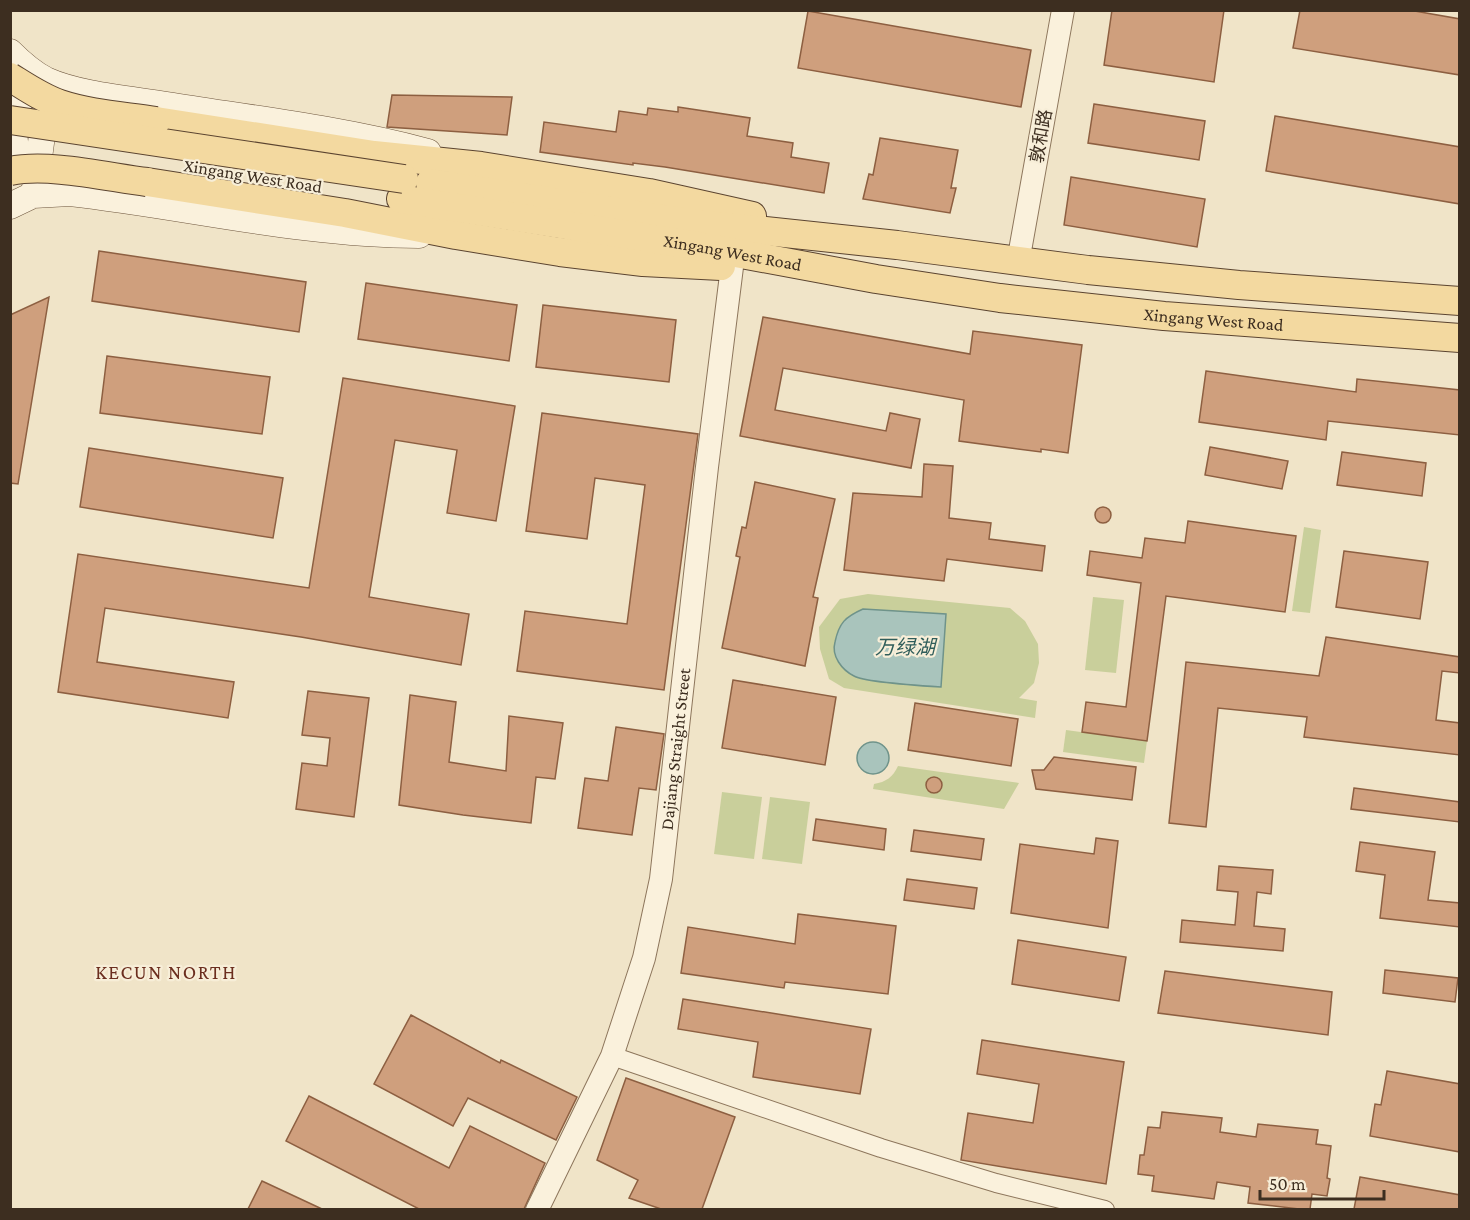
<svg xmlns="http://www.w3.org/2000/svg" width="1470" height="1220" font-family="'Crimson Pro','Noto Sans SC',serif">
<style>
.green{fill:#c9cf9b}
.water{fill:#a9c4bc;stroke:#6f938a;stroke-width:1.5}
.building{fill:#cf9f7d;stroke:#8d5f41;stroke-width:1.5}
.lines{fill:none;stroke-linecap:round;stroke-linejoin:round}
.minor-casing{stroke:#8d765c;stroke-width:20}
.tertiary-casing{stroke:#8d765c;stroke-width:24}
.secondary-casing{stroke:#6f573f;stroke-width:27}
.primary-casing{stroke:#5b4430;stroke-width:30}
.minor{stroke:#faf1dc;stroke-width:18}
.tertiary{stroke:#faf1dc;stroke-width:22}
.secondary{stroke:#faf1dc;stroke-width:26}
.primary{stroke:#f3d9a0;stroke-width:28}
.primary-bridge-casing{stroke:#5b4430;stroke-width:30;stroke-linecap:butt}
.primary-bridge{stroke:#f3d9a0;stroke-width:28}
.labels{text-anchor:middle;stroke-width:4.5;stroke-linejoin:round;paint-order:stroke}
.street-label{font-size:18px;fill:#3d2e20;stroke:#f7eed8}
.water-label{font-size:20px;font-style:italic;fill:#2f5d5a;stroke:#f7eed8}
.neighbourhood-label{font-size:20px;letter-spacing:1.5px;fill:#6b2e1e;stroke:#f7eed8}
</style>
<rect width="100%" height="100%" fill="#f0e4c8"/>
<g class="green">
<polygon points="1304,527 1321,530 1310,613 1292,611"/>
<polygon points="868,594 1010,608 1025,621 1038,644 1039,663 1034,683 1019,698 1037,701 1035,718 844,688 829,679 820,649 819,627 840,599"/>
<polygon points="1093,597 1124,600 1116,673 1085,670"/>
<polygon points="1066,730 1147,741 1144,763 1063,752"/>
<path d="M898 766 1019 783 1004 809 873 789 874 784C886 782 893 777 898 766Z"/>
<polygon points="722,792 762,797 754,859 714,854"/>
<polygon points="770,797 810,802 802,864 762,859"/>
</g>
<g class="water">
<path d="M863 609 946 614 941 687C925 686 864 682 854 676 842 670 831 656 835 642 839 623 845 617 863 609Z"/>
<circle cx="873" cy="758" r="16"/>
</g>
<g class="building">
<polygon points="1112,10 1224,10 1214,82 1104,65"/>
<polygon points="1300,10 1409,10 1460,19 1460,75 1293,48"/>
<polygon points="808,11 1031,50 1021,107 798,68"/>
<polygon points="392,95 512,97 507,135 387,127"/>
<polygon points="1094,104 1205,121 1199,160 1088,143"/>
<polygon points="678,107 750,118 747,136 793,143 791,157 829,163 824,193 665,167 633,163 633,165 540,152 544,122 616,132 619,111 647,115 648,108 678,112"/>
<polygon points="1275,116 1460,147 1460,204 1266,171"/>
<polygon points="880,138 958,150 951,188 956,188 950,213 863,199 869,174 873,175"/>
<polygon points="1071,177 1205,199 1197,247 1064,225"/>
<polygon points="99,251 306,282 299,332 92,301"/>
<polygon points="366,283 517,305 509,361 358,339"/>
<polygon points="49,297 18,484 10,483 10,315"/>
<polygon points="543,305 676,320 669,382 536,367"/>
<polygon points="763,317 970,354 973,331 1082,345 1068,453 1041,449 1041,452 959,441 964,400 783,368 775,410 886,431 890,413 920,419 911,468 740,436"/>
<polygon points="107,356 270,377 262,434 100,413"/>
<polygon points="1206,371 1356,392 1357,379 1460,390 1460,435 1328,421 1326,440 1199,422"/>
<polygon points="343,378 515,406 496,521 447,513 457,450 395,440 369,597 469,614 461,665 301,637 105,608 97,662 234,682 228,718 58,692 78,554 309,588"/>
<polygon points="542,413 698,434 664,690 517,671 525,611 627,624 645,485 595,478 587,539 526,531"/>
<polygon points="1210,447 1288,461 1282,489 1205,475"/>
<polygon points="89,448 283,478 273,538 80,507"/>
<polygon points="1342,452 1426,463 1422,496 1337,485"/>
<polygon points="924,464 953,466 949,518 991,523 989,539 1045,546 1042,571 947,559 944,581 844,570 853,493 922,497"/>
<polygon points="755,482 835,499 813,597 818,598 805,666 722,648 740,557 736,556 742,527 746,528"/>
<circle cx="1103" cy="515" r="8"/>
<polygon points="1188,521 1296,536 1285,612 1166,596 1147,741 1082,732 1086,702 1126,707 1141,583 1087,575 1090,551 1142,558 1145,538 1185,543"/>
<polygon points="1344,551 1428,562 1420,619 1336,607"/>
<polygon points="1326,637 1460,657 1460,673 1442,671 1436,720 1460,723 1460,755 1304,737 1307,717 1218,708 1206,827 1169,823 1186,662 1319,676"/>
<polygon points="733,680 836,697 825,765 722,748"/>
<polygon points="308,691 369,698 354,817 296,809 302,763 327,766 330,738 302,735"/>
<polygon points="410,695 456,702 449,762 506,771 509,716 563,723 555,779 536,777 531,823 463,815 399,805"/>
<polygon points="915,703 1018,719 1011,766 908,750"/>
<polygon points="616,727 664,734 656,790 639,788 632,835 578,828 585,778 608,781"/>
<polygon points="1054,757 1136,767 1132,800 1036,789 1032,770 1044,770"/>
<circle cx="934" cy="785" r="8"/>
<polygon points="1354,788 1460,802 1460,822 1351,809"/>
<polygon points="816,819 886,829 884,850 813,840"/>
<polygon points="914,830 984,839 981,860 911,851"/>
<polygon points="1096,838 1118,841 1108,928 1011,913 1020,844 1094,854"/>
<polygon points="1360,842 1435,852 1428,900 1460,903 1460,927 1380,918 1385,875 1356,871"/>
<polygon points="1219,866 1273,870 1271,894 1257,892 1254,926 1285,929 1283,951 1180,942 1182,920 1235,925 1238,892 1217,890"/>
<polygon points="907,879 977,888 974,909 904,900"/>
<polygon points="798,914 896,926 888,994 785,982 784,988 681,973 688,927 795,944"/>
<polygon points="1018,940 1126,957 1119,1001 1012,984"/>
<polygon points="1385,970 1458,978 1455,1002 1383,993"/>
<polygon points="1165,971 1332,992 1328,1035 1158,1013"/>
<polygon points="683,999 871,1029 860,1094 753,1077 758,1042 678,1029"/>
<polygon points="411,1015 500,1063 501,1060 577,1097 556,1140 468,1098 453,1126 374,1084"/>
<polygon points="982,1040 1124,1062 1106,1184 961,1160 968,1113 1033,1123 1039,1084 977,1074"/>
<polygon points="1387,1071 1460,1084 1460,1152 1370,1136 1375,1104 1381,1105"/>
<polygon points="626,1078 735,1117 702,1209 661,1209 629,1198 638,1180 597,1160"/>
<polygon points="309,1096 449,1168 470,1126 545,1163 524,1209 419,1209 286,1141"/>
<polygon points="1162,1112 1222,1118 1220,1132 1256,1137 1258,1124 1318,1130 1316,1144 1331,1146 1327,1178 1330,1179 1327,1196 1312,1194 1310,1209 1299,1209 1248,1203 1250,1187 1217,1182 1214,1199 1152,1191 1154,1176 1138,1174 1140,1155 1144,1155 1148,1127 1160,1128"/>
<polygon points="1360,1177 1460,1195 1460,1209 1354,1209"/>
<polygon points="262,1181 322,1209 248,1209"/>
</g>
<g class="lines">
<g class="minor-casing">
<polyline id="minor" points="612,1056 881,1148 996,1183 1105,1210"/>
</g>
<g class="tertiary-casing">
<g id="tertiary">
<polyline points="1018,262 1063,10"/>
<path id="s1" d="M537 1210 612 1056 644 958 661 879 707 467 732 267"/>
</g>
</g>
<g class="secondary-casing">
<g id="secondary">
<path d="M10 52C21 63 32 73 46 80 79 95 130 99 167 105 255 119 342 129 428 152"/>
<path d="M29 89C25 94 21 99 18 105 13 118 13 145 19 157 21 163 28 166 34 169"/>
<polyline points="35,188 46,105"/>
<path d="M10 206 33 195 70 193C186 206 302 235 419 235"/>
</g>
</g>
<g class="primary-casing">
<g id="primary">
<polyline points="156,121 374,155 481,166 649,193 752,216"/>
<polyline points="147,182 345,213 456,235 560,252 643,262 721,266"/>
<polyline points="430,183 690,223 897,245 1088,270 1239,285 1460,301"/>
<path id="s2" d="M401 199 693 245 876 279 1000 298 1164 316 1460 338"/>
</g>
</g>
<use href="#minor" class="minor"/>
<use href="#tertiary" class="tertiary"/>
<use href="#secondary" class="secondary"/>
<use href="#primary" class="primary"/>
<g class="primary-bridge-casing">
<g id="primary-bridge">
<path d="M10 77C26 87 42 98 60 104 90 114 124 116 156 121"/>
<polyline points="10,120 404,179"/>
<path d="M10 171C49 163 107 177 147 182"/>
</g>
</g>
<use href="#primary-bridge" class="primary-bridge"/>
</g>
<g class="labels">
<g class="street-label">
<text transform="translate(1041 136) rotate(-80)" y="6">敦和路</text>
<text transform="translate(253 176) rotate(9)" y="6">Xingang West Road</text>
<text dy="6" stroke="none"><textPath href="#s2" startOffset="336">Xingang West Road</textPath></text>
<text dy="6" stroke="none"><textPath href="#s2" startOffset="822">Xingang West Road</textPath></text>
<text dy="6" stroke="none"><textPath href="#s1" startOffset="486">Dajiang Straight Street</textPath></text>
</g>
<g class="water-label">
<text x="905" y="654">万绿湖</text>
</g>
<g class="neighbourhood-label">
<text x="166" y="979">KECUN NORTH</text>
</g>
</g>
<rect width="1470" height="1220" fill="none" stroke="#3d2e20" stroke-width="24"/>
<path d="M1260 1190v9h124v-9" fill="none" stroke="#3d2e20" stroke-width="3"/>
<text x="1269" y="1190" font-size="18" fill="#3d2e20" stroke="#f7eed8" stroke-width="4.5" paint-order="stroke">50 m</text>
</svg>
